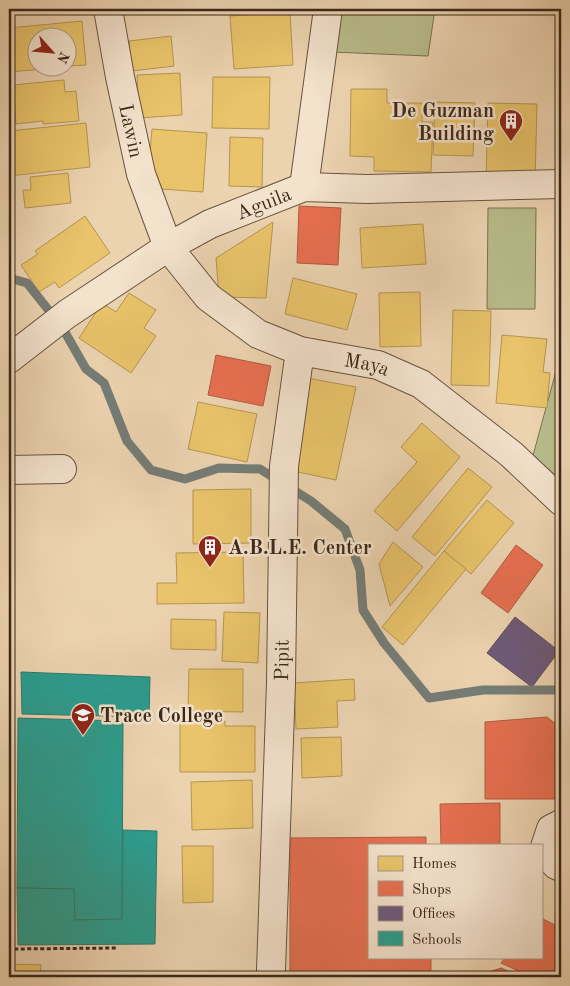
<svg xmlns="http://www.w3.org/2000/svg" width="570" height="986" font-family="'Old Standard TT',serif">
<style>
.green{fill:#b8bc8b;stroke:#7a7253}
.homes{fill:#e9c46a;stroke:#b59552}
.shops{fill:#e76f51;stroke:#b35a41}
.offices{fill:#6d597a;stroke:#5e4a5e}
.schools{fill:#2a9d8f;stroke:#2f7a6c}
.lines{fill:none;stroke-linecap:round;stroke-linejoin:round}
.stream{stroke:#757d77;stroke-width:9}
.minor-casing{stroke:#675340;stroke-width:30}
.path{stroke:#3b281b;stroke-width:3;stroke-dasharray:4 2.5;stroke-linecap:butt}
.minor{stroke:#f3e2cc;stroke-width:28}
.labels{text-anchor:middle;stroke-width:5;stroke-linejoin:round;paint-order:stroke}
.poi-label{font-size:20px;font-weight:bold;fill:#3b281b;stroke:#f3e2cc;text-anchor:start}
.street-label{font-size:20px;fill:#3b281b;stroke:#f3e2cc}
</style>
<rect width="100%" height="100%" fill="#ecd3b0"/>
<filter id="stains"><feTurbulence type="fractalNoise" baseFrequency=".004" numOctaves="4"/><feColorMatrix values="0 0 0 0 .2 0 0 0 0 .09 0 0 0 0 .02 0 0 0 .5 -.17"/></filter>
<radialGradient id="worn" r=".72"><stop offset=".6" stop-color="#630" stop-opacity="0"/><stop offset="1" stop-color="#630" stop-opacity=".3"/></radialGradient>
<g class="green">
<polygon points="336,9 435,9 428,56 332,52"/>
<polygon points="488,208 536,208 535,309 487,309"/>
<polygon points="561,353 561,486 532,459"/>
</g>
<g class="homes">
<polygon points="290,12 293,65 234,69 230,16"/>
<polygon points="82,21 86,65 68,66 68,38 38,38 38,68 56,68 9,72 9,28"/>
<polygon points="171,36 174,66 132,71 129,41"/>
<polygon points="180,73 182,115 139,118 137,75"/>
<polygon points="213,77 270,77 269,129 212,128"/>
<polygon points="64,80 65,92 76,91 79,121 43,124 43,121 16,124 13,85"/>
<polygon points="351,89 387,89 387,103 422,103 422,122 433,122 431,172 374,171 374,157 350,156"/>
<polygon points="435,102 475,103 473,156 433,155"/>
<polygon points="488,103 537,104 535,182 486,181"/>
<polygon points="86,123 90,167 9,176 9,131"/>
<polygon points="152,129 207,133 203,192 147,188"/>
<polygon points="230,137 263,138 262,187 229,186"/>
<polygon points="68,173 71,203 25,208 23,190 31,190 30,177"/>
<polygon points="85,216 110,253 59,288 55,282 39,292 21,265 38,254 35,251"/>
<polygon points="273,222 266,298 219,297 216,258"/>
<polygon points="423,224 426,264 362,268 360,228"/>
<polygon points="556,258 561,258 561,314 557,314"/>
<polygon points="293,278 357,294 347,330 285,314"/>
<polygon points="420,292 421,346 380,347 379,293"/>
<polygon points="129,293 156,310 144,328 156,336 131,373 79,338 102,303 116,312"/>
<polygon points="453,310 491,311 489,386 451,385"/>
<polygon points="502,335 547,339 543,372 550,373 547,408 496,403"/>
<polygon points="307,378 356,387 336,480 288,470"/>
<polygon points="198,402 257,414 247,462 188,449"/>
<polygon points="422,423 460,457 397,531 374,511 417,462 401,447"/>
<polygon points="468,468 492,487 435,556 412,537"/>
<polygon points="251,489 251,543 193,544 193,490"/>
<polygon points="487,500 514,523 471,574 444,551"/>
<polygon points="393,542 423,567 390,606 379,564"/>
<polygon points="444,551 466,569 403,645 382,627"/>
<polygon points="243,552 244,603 157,604 157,583 177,583 176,553"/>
<polygon points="224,612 260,613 258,663 222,661"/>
<polygon points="171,619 216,620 216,650 171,649"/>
<polygon points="189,669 243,669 243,712 188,711"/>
<polygon points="354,679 355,700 337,701 338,727 296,729 294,683"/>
<polygon points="180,721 225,721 225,726 255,726 255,772 180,772"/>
<polygon points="341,737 342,776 302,778 301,738"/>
<polygon points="252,780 253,828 192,830 191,782"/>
<polygon points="182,846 213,846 213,902 183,903"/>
<polygon points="10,964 41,965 40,977 9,977"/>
</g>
<g class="shops">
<polygon points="299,206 341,208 338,265 297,263"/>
<polygon points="216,355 271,366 263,406 208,395"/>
<polygon points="516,545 543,565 508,613 481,593"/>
<polygon points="547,717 561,728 561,799 485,799 485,722"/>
<polygon points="500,803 500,845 441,845 440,804"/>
<polygon points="426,837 426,845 369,845 369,957 431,957 431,976 290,977 290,838"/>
<polygon points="541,918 561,928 561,977 532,977 501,963 506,957 541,957"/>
<polygon points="501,968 522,977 473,977"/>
</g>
<polygon class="offices" points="515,617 559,651 532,687 487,653"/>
<g class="schools">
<polygon points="21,672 150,677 149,717 22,714"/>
<polygon points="18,718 123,721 122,919 75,920 74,889 17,888"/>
<polygon points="123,830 157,831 155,944 18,945 17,888 74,889 75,920 122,919"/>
</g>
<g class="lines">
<polyline class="stream" points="9,278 27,283 62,327 86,369 104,383 127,441 151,470 185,479 219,468 260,469 311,501 345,529 360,570 363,610 384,643 429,698 483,690 561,690"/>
<g class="minor-casing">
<g id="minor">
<path id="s1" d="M108 9 120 77 141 174 168 247 208 297 258 334 300 351 378 365 421 384 511 454 561 501"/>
<polyline points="304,187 328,9"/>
<path id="s2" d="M9 359 67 314 168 247 210 224 304 187 367 189 561 184"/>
<polyline points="9,470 62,469"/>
<polyline points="561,824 551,829 544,850 556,865 561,867"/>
<path id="s3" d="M271 970 281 683 284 466 300 351"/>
</g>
</g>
<polyline class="path" points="9,932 12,949 118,948"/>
<use href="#minor" class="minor"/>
</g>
<defs>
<g id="building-pin" transform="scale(1.25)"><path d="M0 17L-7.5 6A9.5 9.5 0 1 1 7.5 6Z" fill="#8f2418" stroke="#f3e2cc"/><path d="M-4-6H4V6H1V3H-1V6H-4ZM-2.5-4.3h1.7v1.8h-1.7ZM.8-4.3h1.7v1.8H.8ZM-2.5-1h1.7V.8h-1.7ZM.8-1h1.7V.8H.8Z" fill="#fff"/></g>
<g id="university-pin" transform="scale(1.25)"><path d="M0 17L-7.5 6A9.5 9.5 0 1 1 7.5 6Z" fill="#8f2418" stroke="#f3e2cc"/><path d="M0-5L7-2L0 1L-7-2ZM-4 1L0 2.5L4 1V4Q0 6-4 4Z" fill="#fff"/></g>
</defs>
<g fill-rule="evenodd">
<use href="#building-pin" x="511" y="121"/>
<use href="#building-pin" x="210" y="547"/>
<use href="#university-pin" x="83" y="715"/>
</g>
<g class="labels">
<g class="poi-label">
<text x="494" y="117" text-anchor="end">De Guzman<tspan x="494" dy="23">Building</tspan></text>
<text x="228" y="554">A.B.L.E. Center</text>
<text x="100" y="722">Trace College</text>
</g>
<g class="street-label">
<text dy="7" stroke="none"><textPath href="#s1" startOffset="124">Lawin</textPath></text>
<text dy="7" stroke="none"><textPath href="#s2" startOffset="300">Aguila</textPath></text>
<text dy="7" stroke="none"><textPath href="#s1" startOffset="486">Maya</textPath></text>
<text dy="7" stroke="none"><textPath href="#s3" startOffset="310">Pipit</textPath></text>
</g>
</g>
<rect width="570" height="986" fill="none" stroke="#ecd3b0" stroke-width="30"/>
<rect x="10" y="10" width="550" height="966" fill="none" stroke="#3b281b" stroke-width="2.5"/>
<rect x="15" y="15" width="540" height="956" fill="none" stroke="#3b281b"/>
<rect x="368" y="844" width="175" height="115" fill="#f3e2cc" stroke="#a99885"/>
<rect x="378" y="856" width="25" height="15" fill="#e9c46a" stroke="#a99885"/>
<text x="412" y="868" font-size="15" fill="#3b281b">Homes</text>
<rect x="378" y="881" width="25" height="15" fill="#e76f51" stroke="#a99885"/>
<text x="412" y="894" font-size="15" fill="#3b281b">Shops</text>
<rect x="378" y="906" width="25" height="15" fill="#6d597a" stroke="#a99885"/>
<text x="412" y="918" font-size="15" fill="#3b281b">Offices</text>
<rect x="378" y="931" width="25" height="15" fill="#2a9d8f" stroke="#a99885"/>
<text x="412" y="944" font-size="15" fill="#3b281b">Schools</text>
<g transform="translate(52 52) rotate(117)"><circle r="24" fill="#f3e2cc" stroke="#a99885"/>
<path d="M0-4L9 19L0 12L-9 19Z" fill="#8f2418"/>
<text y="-8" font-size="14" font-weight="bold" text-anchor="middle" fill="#3b281b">N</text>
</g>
<rect width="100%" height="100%" filter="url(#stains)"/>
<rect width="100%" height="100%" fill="url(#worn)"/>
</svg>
